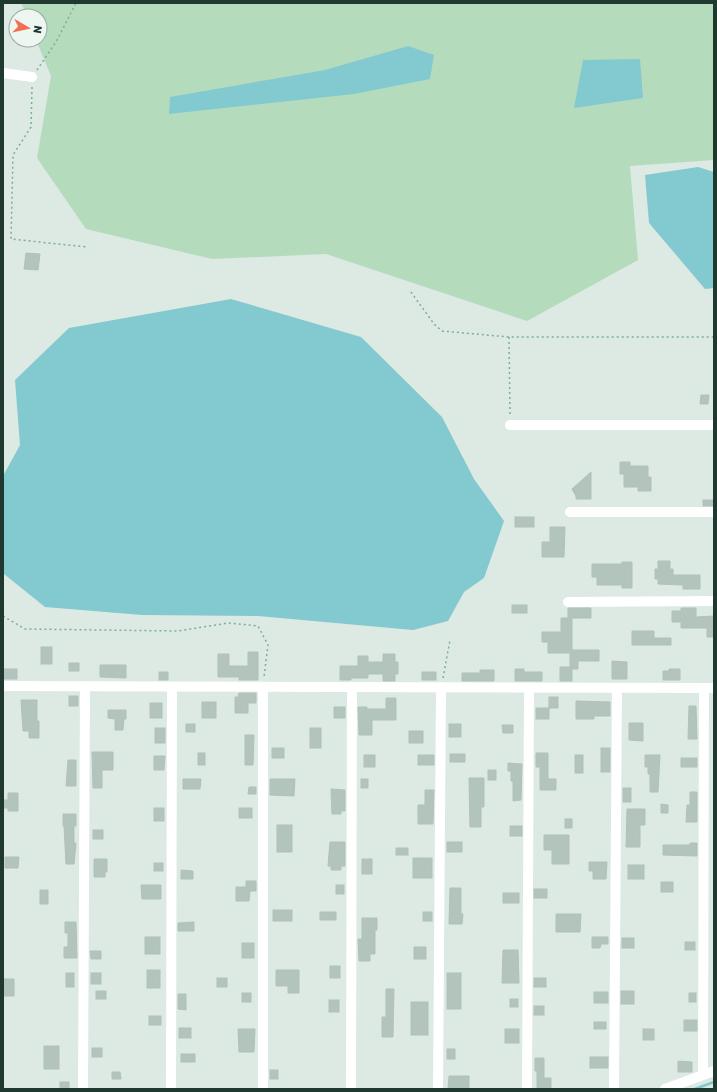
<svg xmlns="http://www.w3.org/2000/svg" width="717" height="1092" font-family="Rubik,sans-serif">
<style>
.green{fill:#b5dbbd}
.water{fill:#83c9d0}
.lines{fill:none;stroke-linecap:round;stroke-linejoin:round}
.stream{stroke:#83c9d0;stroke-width:2.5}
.building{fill:#b2c4bc;stroke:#afc3ba}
.path{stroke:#7dad9b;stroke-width:1.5;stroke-dasharray:2 3;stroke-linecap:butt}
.minor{stroke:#fff;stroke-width:10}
</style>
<rect width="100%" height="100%" fill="#dde9e3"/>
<polygon class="green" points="21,3 714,3 714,160 630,166 638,260 527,321 326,254 212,259 86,229 37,158 51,76 36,40 40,40 40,16 27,16"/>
<g class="water">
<polygon points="408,46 434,55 430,79 354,94 169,114 170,97 325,70"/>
<polygon points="640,59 643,98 574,108 583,60"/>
<polygon points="698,167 714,172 714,288 705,289 649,223 645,175"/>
<polygon points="231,299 361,337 442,417 474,479 504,521 484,578 464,592 448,621 413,630 258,616 142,615 45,607 4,574 3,476 20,445 15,380 69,328"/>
</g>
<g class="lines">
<polyline class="stream" points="695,1089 714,1082"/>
</g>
<g class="building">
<polygon points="26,253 40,254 38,270 24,269"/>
<polygon points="701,395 709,395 708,404 700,404"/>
<polygon points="620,462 630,462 630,466 648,466 648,477 651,477 651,491 638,491 638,487 624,487 624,474 620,474"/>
<polygon points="591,472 591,499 576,499 576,496 572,489"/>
<rect x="703" y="500" width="11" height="6"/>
<rect x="515" y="517" width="19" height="10"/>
<polygon points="550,527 565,527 564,557 542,557 542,542 550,542"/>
<polygon points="658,561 670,561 670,569 673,569 673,575 700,575 700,589 683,589 683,585 658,584 658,579 655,579 655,569 658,569"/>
<polygon points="622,562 632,562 632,588 622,588 622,585 597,585 597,577 592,577 592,564 622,564"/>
<rect x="512" y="605" width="15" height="8"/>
<polygon points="568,608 591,608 591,618 572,618 572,650 599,650 599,661 578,661 578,669 572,669 572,681 560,681 560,667 570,667 570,653 548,653 548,642 542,642 542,632 561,632 561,618 568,618"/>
<polygon points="681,608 696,608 696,617 714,616 714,637 707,637 707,628 681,628 681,622 672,622 672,611 681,611"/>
<polygon points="632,631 654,631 654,638 671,638 671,645 632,645"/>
<rect x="41" y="647" width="11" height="17"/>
<polygon points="248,652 258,652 258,680 239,680 239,677 218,677 218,654 229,654 229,666 248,666"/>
<polygon points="383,654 395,654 395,662 398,662 398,674 395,674 395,681 383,681 383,674 368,674 368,678 351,678 351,680 340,680 340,666 358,666 358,656 368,656 368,662 383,662"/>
<polygon points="612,661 627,662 627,679 612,679"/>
<rect x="69" y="663" width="10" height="8"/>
<polygon points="100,665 126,665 126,678 100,677"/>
<rect x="3" y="669" width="14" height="10"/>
<polygon points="515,669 524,669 524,672 542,672 542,681 515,681"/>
<polygon points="669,669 680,669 680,680 663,680 663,671 669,671"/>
<polygon points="480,670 494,670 494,681 462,681 462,673 480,673"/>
<rect x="159" y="672" width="9" height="8"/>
<rect x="422" y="672" width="14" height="8"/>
<polygon points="239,693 256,693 256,703 248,703 248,713 235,713 235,697 238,697"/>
<rect x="69" y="696" width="9" height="10"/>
<rect x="549" y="697" width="9" height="11"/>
<polygon points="386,698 396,698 396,720 372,720 372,735 359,735 358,707 367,707 367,709 386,709"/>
<polygon points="21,700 37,700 37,721 39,721 39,738 29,738 29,731 23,731"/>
<polygon points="576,701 610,702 610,716 594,716 594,719 576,719"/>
<rect x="202" y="702" width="14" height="16"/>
<rect x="150" y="703" width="12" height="15"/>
<polygon points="689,706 696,706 697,739 688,739"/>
<rect x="334" y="707" width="11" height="11"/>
<rect x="536" y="708" width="13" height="11"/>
<polygon points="108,710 126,710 126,719 124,719 123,730 115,730 115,719 108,718"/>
<polygon points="629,723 643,723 643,741 629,740"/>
<rect x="186" y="724" width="9" height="8"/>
<rect x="449" y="724" width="12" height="13"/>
<polygon points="502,725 513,725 513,733 503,733"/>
<rect x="155" y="728" width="10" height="15"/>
<rect x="310" y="728" width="11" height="20"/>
<rect x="409" y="731" width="14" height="12"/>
<polygon points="245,735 254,735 253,765 245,765"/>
<rect x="272" y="748" width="12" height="10"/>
<rect x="601" y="748" width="9" height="24"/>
<polygon points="92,752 113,752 113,770 102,770 102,788 93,788"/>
<rect x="198" y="753" width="7" height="12"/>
<polygon points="536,753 548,753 548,779 556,779 556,790 540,790 540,767 536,767"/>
<rect x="450" y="754" width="15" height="8"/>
<rect x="364" y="755" width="11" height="12"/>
<rect x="418" y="755" width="16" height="10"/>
<rect x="575" y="755" width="8" height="18"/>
<polygon points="645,755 660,755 658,792 650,792 650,774 648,774 648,767 645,767"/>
<polygon points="154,756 165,756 164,770 154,770"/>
<rect x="681" y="758" width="16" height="9"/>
<polygon points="68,760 76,760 76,786 66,786"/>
<polygon points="508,763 522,764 521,800 513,801 513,781 511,781 511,771 508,771"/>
<rect x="488" y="770" width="8" height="10"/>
<polygon points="469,778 484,778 484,807 481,807 481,827 470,827"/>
<polygon points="183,779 201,779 200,789 183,789"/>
<polygon points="270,779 295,779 294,796 270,795"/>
<rect x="361" y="779" width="7" height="9"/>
<polygon points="249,787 256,787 256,794 248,794"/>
<rect x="623" y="788" width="8" height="14"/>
<polygon points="331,789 345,790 345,811 341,811 341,814 332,814"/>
<polygon points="425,790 434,790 433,824 418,824 418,805 425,805"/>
<polygon points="690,792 697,792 697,822 686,822 687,805 690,805"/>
<polygon points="8,793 18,793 18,811 8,811 8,808 3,808 3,800 8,800"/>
<polygon points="661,804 668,805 668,813 661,813"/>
<rect x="154" y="808" width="10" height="13"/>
<rect x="239" y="808" width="13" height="10"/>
<polygon points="627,809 645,809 645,825 640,825 640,847 626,847"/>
<polygon points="63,814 76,814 76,826 74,826 74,843 76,843 74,864 66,864 64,826 63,826"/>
<rect x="565" y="819" width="7" height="9"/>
<rect x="277" y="825" width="15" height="27"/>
<rect x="510" y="826" width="12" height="10"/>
<rect x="93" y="830" width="10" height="9"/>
<polygon points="544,835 569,835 569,864 552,864 552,850 544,850"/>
<polygon points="330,842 345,842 345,866 341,866 341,870 331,870 331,866 328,866"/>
<rect x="447" y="842" width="15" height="10"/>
<polygon points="690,843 697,843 697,856 663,855 663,845 690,845"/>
<rect x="396" y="848" width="12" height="7"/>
<polygon points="5,857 19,857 18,868 5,868"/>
<rect x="413" y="858" width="19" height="20"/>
<polygon points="94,859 107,859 107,872 105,872 105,877 94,877"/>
<rect x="362" y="859" width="10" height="15"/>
<polygon points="589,862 607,862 606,879 593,879 593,871 589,871"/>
<rect x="154" y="863" width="9" height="8"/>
<rect x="628" y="865" width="16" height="14"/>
<polygon points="181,870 193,871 193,879 181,879"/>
<polygon points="246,881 256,881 256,891 250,891 249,901 236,901 236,887 246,887"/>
<rect x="661" y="882" width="12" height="10"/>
<polygon points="141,885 161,885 161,899 142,899"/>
<rect x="336" y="885" width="8" height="9"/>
<polygon points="450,888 461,888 461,914 463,914 462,924 449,924"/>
<rect x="534" y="889" width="13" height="9"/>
<rect x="40" y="890" width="8" height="14"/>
<rect x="503" y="893" width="16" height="10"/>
<rect x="273" y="910" width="19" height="11"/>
<rect x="320" y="912" width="16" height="8"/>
<rect x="423" y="912" width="9" height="9"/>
<polygon points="556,914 581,914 580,932 556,932"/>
<polygon points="362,918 377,918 377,930 375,930 375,954 370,954 370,961 359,961 358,939 362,939"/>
<polygon points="65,922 76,922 77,958 64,958 64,947 68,947 68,933 65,933"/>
<polygon points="194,922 194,931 178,931 178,923"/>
<rect x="145" y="937" width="15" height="17"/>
<polygon points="592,937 608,937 608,944 601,944 600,948 592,948"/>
<rect x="622" y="938" width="12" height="10"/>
<rect x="685" y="942" width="10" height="8"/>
<rect x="242" y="943" width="12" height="15"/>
<rect x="414" y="947" width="12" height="12"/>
<polygon points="503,950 518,950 519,983 502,983"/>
<polygon points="90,951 101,951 101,959 91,959"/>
<rect x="330" y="966" width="10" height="12"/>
<rect x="147" y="970" width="13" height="18"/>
<polygon points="276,970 299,970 299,993 288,993 288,986 276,986"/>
<rect x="66" y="973" width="8" height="14"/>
<rect x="91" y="973" width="10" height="11"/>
<rect x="447" y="973" width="14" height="36"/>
<rect x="217" y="978" width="10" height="9"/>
<rect x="534" y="978" width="12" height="9"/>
<rect x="3" y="979" width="11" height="17"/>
<polygon points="386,989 394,989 393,1037 382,1037 382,1017 386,1017"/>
<rect x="96" y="991" width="10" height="8"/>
<rect x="621" y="991" width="13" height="13"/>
<rect x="594" y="992" width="14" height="11"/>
<rect x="242" y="993" width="9" height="9"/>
<rect x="689" y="993" width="7" height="9"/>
<polygon points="178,994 186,994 186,1010 178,1009"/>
<rect x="510" y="999" width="8" height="8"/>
<rect x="329" y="1000" width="10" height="12"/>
<rect x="411" y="1002" width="17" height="33"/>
<rect x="534" y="1006" width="10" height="9"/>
<rect x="149" y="1016" width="12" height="9"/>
<rect x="684" y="1020" width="13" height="11"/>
<rect x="594" y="1022" width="12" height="7"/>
<rect x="179" y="1028" width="12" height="10"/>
<polygon points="238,1029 255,1029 254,1052 239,1052"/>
<rect x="505" y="1029" width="14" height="14"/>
<rect x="643" y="1029" width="11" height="11"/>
<rect x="44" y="1046" width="15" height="23"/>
<rect x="92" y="1048" width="10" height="9"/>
<rect x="447" y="1049" width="8" height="10"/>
<rect x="181" y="1054" width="14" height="8"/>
<rect x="590" y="1057" width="18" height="11"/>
<polygon points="535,1058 544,1058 544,1078 551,1078 551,1089 537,1089 537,1071 535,1071"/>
<polygon points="678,1061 692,1062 692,1072 678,1072"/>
<rect x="270" y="1070" width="8" height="9"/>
<polygon points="112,1072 120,1072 121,1079 112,1079"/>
<polygon points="449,1076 469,1076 469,1089 448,1089"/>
<rect x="60" y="1082" width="9" height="7"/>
</g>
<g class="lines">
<g class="path">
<polyline points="37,70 56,42 76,3"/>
<polyline points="32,87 31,127 13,155 11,239 87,247"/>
<polyline points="411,292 434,324 442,331 509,337 714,337"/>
<polyline points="509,337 510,415"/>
<polyline points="3,616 25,629 178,631 228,623 258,626 268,645 264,677"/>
<polyline points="443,678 450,640"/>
</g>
<g class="minor">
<polyline points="3,73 32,77"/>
<polyline points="510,425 714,425"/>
<polyline points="570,512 714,512"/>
<polyline points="568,602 714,601"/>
<polyline points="3,686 714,688"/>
<polyline points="263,687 263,1089"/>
<polyline points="703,1075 704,688"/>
<polyline points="83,1089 85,686"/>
<polyline points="171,1089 172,687"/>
<polyline points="351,1089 352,687"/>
<polyline points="438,1089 441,687"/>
<polyline points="527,1089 529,688"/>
<polyline points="614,1089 617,688"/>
<polyline points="665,1089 714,1071"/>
</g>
</g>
<rect width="717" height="1092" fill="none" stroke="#1f3830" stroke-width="8"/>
<g transform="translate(28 28) rotate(99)"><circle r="19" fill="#edf6f1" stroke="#9baaa4"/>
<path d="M0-3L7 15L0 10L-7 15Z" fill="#f46f50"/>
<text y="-6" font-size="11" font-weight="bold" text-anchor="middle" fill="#1f3830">N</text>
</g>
</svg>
